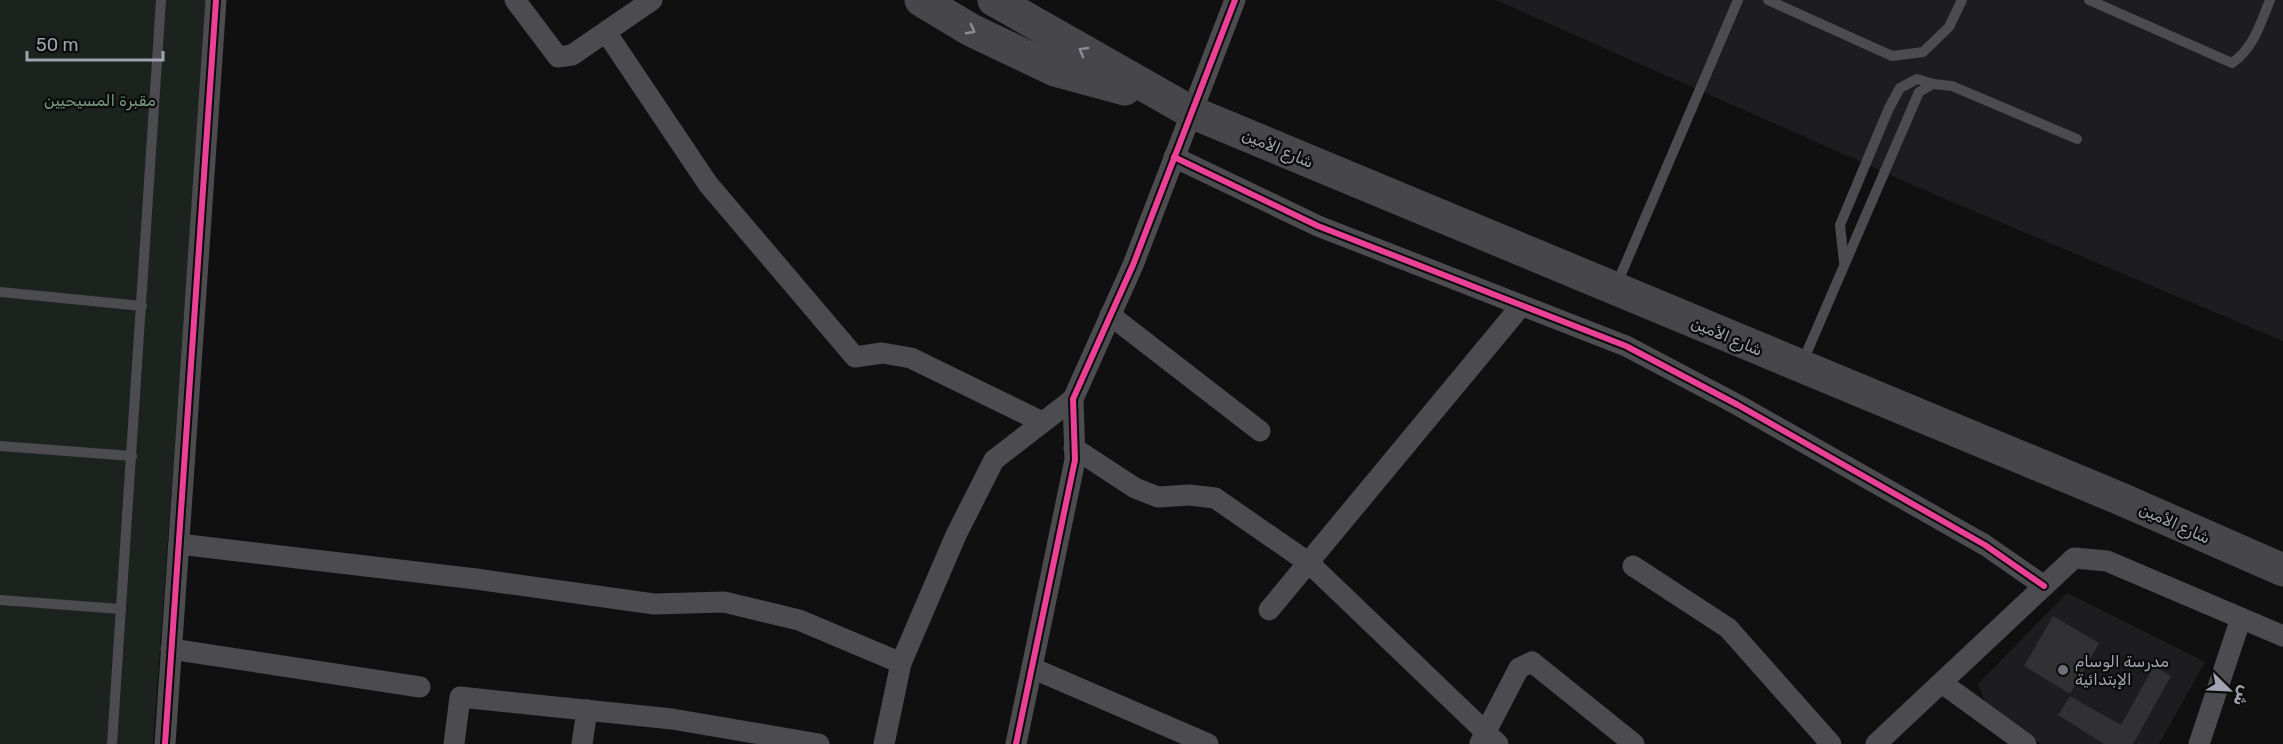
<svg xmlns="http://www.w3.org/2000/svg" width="2283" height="744" font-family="Rubik,Cairo,sans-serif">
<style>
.built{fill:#1d1d1f}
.green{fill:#1c221e}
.building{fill:#313133}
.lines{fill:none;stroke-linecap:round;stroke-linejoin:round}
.service{stroke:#4b4b50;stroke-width:10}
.minor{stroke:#4b4b50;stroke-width:21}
.primary{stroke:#47474b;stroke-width:33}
.cycleway-casing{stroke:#0b0b0c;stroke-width:10}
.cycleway{stroke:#ea4096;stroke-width:6}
.oneway{stroke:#8a8c98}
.poi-dot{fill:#6e7079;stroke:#0b0b0c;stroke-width:2}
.labels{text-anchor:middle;stroke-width:4.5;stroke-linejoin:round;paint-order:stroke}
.park-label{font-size:16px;fill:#799b81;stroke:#0b0b0c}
.street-label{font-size:16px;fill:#a1a3b1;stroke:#0b0b0c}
.poi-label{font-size:16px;fill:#a1a3b1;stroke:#0b0b0c;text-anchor:start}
</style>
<rect width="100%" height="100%" fill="#101011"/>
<g class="built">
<polygon points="1496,0 2283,0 2283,341 1931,193"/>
<polygon points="2067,593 2205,662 2159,744 2041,744 1987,706 1978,684"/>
</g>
<polygon class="green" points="0,0 207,0 153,744 0,744"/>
<g class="building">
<polygon points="2053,616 2099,643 2070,694 2024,666"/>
<polygon points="2154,666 2171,676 2133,744 2104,744 2058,715 2070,696 2121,725"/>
</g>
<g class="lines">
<g class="service">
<polyline points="1768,0 1892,56 1923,52 1949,27 1962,0"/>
<path d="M2089 0 2232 63C2254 48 2260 24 2270 0"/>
<polyline points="1844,262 1840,225 1889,108 1900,88 1917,79 1933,84"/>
<polyline points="1616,286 1738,0"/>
<polyline points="0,292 142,306"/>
<polyline points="1803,361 1919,92 1933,84 1952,86 2077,139"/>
<polyline points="0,446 132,456"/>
<polyline points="0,600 121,609"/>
<polyline points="112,744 161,0"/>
</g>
<g class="minor">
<polyline points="515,0 558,57 572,55 652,0"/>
<polyline points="606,32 708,184 855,357 882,353 911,358 1042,422"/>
<polyline points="1174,157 1318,226 1626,346 1738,405 1985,545 2044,586"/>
<polyline points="1110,315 1260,431"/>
<polyline points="1074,448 1135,488 1158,497 1189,495 1215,498 1309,563 1498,744"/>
<polyline points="179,544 476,579 654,604 724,602 799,620 901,663"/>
<polyline points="1633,566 1728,628 1831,744"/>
<polyline points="1269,610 1521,306"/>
<polyline points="171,649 420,687"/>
<polyline points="1032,668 1208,744"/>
<polyline points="1942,683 2026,744"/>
<polyline points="1480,743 1519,668 1532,662 1634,744"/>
<polyline points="165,744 216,0"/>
<polyline points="454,744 460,697 672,719 819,744"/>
<polyline points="582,744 587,710"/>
<polyline points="884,744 901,663 956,535 994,460 1073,399"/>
<polyline points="1016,744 1075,460 1073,399 1133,265 1235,0"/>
<polyline points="1876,744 2074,558 2107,561 2283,636"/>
<polyline points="2199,744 2241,618"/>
</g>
<g class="primary">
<polyline points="921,0 971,30 1055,70 1125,89"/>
<polyline points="994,0 1191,112 2121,499 2283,570"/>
</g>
<g class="cycleway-casing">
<g id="cycleway">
<polyline points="1174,157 1318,226 1626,346 1738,405 1985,545 2044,586"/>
<polyline points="165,744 216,0"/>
<polyline points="1016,744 1075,460 1073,399 1133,265 1235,0"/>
</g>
</g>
<use href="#cycleway" class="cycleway"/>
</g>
<defs><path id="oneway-chevron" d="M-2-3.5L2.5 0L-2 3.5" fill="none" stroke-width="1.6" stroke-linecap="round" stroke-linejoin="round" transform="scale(1.5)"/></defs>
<g class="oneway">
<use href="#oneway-chevron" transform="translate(971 30) rotate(28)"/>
<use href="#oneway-chevron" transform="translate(1083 51) rotate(-150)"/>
</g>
<circle class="poi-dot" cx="2063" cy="670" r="6"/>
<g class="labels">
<g class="park-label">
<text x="100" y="106">مقبرة المسيحيين</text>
</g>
<g class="street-label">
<text transform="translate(1278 148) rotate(23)" y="6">شارع الأمين</text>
<text transform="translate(1727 336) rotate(23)" y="6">شارع الأمين</text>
<text transform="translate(2175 523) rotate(24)" y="6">شارع الأمين</text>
</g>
<g class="poi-label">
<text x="2075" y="667">مدرسة الوسام<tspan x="2075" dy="18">الإبتدائية</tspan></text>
</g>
</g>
<g transform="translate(2229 690) rotate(114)" stroke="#0b0b0c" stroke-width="4.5" paint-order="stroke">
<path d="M0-4.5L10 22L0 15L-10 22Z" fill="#a1a3b1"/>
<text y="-9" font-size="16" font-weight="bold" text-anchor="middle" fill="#a1a3b1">ش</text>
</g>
<path d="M27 51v9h136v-9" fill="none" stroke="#a1a3b1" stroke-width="3"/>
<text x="36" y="51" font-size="18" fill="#a1a3b1" stroke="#0b0b0c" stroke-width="4.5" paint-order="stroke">50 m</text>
</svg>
